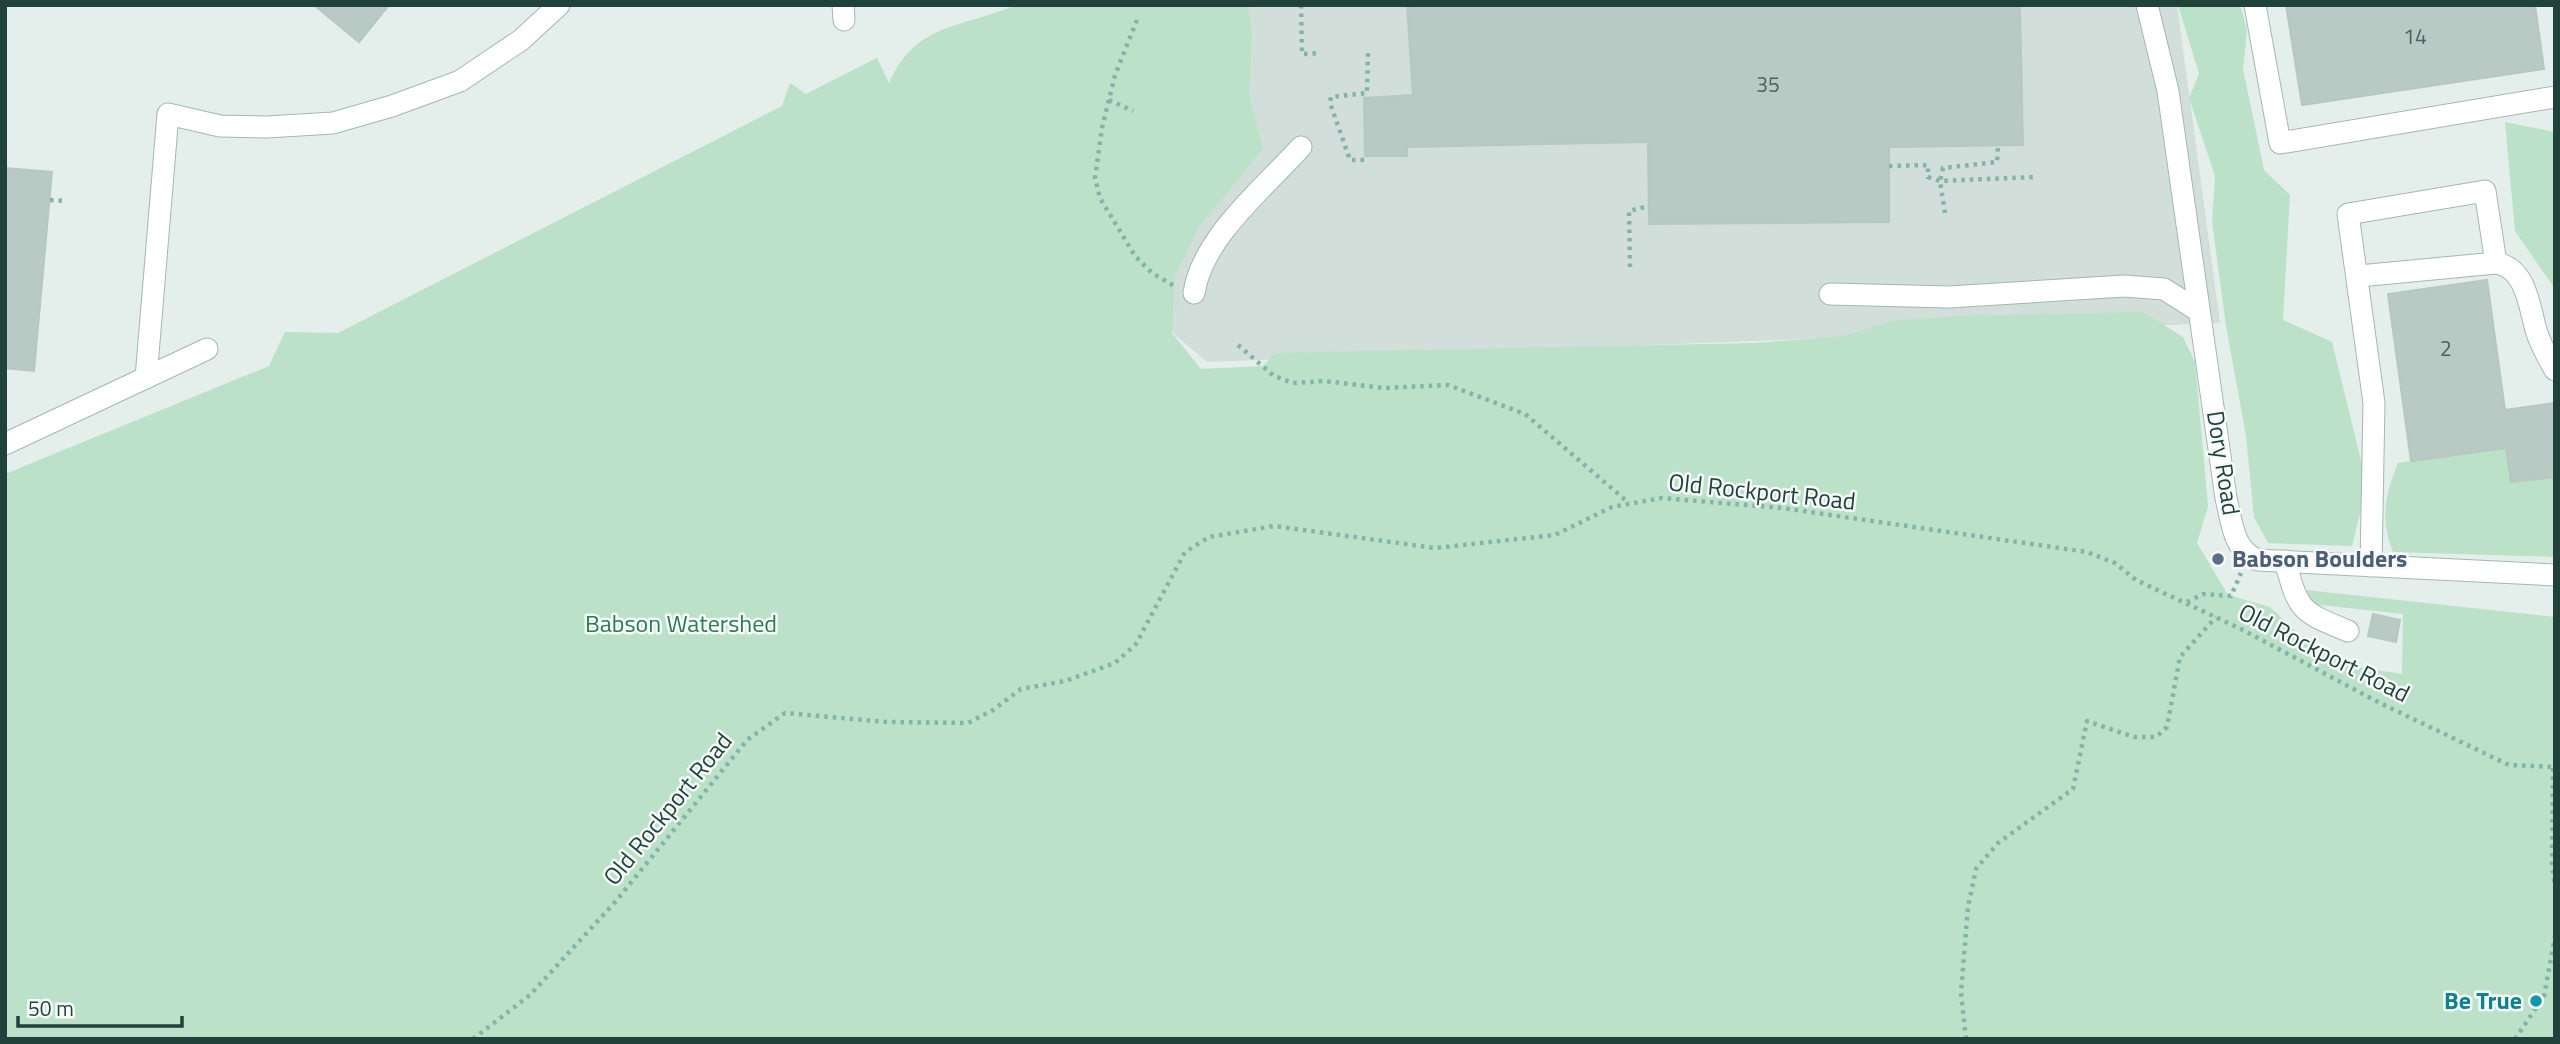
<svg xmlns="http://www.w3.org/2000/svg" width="2560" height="1044" font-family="'Titillium Web',sans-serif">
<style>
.built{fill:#d2ded9}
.green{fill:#bbe1c8}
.building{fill:#b9c9c3;stroke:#b5c9c2;stroke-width:2}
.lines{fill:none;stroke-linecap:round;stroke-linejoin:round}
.minor-casing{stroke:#a6b7b2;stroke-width:23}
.path{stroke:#82b4a7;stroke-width:4.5;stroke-dasharray:3.5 5;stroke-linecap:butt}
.minor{stroke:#fff;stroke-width:21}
.service-dot{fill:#5c6f8a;stroke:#f5faf8;stroke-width:2.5}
.culture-dot{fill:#0f9aa8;stroke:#f5faf8;stroke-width:2.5}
.labels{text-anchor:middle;stroke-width:5;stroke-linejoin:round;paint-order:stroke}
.number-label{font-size:21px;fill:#47645d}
.street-label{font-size:24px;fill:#21423b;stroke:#f5faf8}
.service-label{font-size:24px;font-weight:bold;fill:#4e5e75;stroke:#f5faf8;text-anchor:start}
.park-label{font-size:24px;fill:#287c4e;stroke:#f5faf8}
.culture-label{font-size:24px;font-weight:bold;fill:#0d838f;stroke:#f5faf8;text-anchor:end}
</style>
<rect width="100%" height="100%" fill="#e4eeea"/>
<polygon class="built" points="1239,5 2177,5 2220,323 1207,362 1142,307 1249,157"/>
<g class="green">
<path d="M1015 5H1248L1252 32 1249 95 1263 149 1198 228 1175 276 1172 333 1201 369 1263 366 1275 353 1754 343 1845 336 1893 321 1956 316 2143 312 2183 337 2195 362 2208 506 2197 543 2228 595 2270 607 2307 642 2346 665 2402 674 2403 614 2312 604 2306 590 2555 617V1039H5V474L269 366 285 332 338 333 782 106 790 83 806 94 877 58 889 83C917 21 962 29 1015 5Z"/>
<polygon points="2178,5 2240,5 2247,30 2243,69 2264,170 2290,195 2283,320 2332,342 2367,485 2352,546 2268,543 2254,517 2246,436 2226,326 2212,221 2215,176 2189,98 2199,74"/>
<polygon points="2505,122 2555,132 2555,289 2515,231"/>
<path d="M2506 448 2511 482 2555 477V557L2393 552C2380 520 2385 494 2398 463Z"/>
</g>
<g class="building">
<polygon points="314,5 389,5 359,42"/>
<polygon points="1407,5 2020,5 2023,145 1889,147 1889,222 1649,224 1648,142 1407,147 1407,156 1365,156 1364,98 1413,95"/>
<polygon points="2286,5 2535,5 2544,69 2302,105"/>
<polygon points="5,168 52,172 34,371 5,368"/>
<polygon points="2487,280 2505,410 2555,403 2555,477 2511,482 2506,448 2411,461 2388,294"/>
<polygon points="2373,614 2400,620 2396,642 2368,636"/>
</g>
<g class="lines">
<g class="minor-casing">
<g id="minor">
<polyline points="843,5 844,20"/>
<path d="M2147 5 2168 91 2226 498C2232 523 2233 550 2258 560L2555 575"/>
<polyline points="2255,5 2280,143 2555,97"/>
<path d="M2359 276 2496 263C2526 268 2529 305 2536 330 2540 344 2548 358 2555 370"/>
<path d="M1194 293C1202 238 1264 188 1301 147"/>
<polyline points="1830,294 1949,297 2124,286 2164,289 2197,310"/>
<polyline points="146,378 168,114 220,126 267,127 333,123 392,106 460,81 521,40 559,5"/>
<polyline points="5,444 207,349"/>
<path d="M2285 561C2299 611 2299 611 2348 631"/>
<polyline points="2371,566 2374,403 2348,214 2485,191 2496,263"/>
</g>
</g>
<g class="path">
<polyline points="1301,5 1302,54 1319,53"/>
<polyline points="1137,20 1115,75 1102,128 1095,178 1100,198 1135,256 1152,273 1176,287"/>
<polyline points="1109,100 1133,111"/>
<polyline points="1364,160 1350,160 1330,103 1331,97 1367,93 1368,51"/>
<polyline points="1889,166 1928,165 1928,177 1940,181 2034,177"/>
<polyline points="50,200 66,201"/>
<polyline points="1945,213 1940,181 1943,168 1997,162 1998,145"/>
<polyline points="1630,267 1629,211 1649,206"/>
<polyline points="1238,345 1274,376 1293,383 1324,381 1384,388 1448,385 1525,414 1629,503"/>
<polyline points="2187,602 2203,594 2231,596 2241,573"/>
<polyline points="2553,768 2552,863 2555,887"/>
<polyline points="473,1039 530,995 616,901 747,740 785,713 887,722 968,723 993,710 1021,689 1065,681 1115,663 1136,644 1185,552 1209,537 1274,526 1435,548 1555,535 1612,507 1662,498 1782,508 2087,552 2115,563 2136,580 2241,629 2380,703 2509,765 2555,767"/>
<polyline points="1966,1039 1961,993 1968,907 1976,869 1998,843 2073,789 2087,721 2134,737 2156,737 2167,727 2180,657 2216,617"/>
<polyline points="2515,1039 2544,996 2555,937"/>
</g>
<use href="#minor" class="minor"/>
</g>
<circle class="service-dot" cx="2218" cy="559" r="7"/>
<circle class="culture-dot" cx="2536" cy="1001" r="7"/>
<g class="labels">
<g class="number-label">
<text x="2415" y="44">14</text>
<text x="1768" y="92">35</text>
<text x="2446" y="356">2</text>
</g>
<g class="street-label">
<text transform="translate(2223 463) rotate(81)" y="8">Dory Road</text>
<text transform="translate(1762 492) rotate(6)" y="8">Old Rockport Road</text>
<text transform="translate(2324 653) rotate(27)" y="8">Old Rockport Road</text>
<text transform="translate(668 809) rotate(-51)" y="8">Old Rockport Road</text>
</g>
<g class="service-label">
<text x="2232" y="567">Babson Boulders</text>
</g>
<g class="park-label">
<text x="681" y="632">Babson Watershed</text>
</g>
<g class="culture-label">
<text x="2522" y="1009">Be True</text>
</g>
</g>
<rect width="2560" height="1044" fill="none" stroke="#21423b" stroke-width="14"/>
<path d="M18 1016v10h164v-10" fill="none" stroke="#21423b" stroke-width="3.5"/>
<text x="28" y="1016" font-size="21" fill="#21423b" stroke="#f5faf8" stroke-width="5" paint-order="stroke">50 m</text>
</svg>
